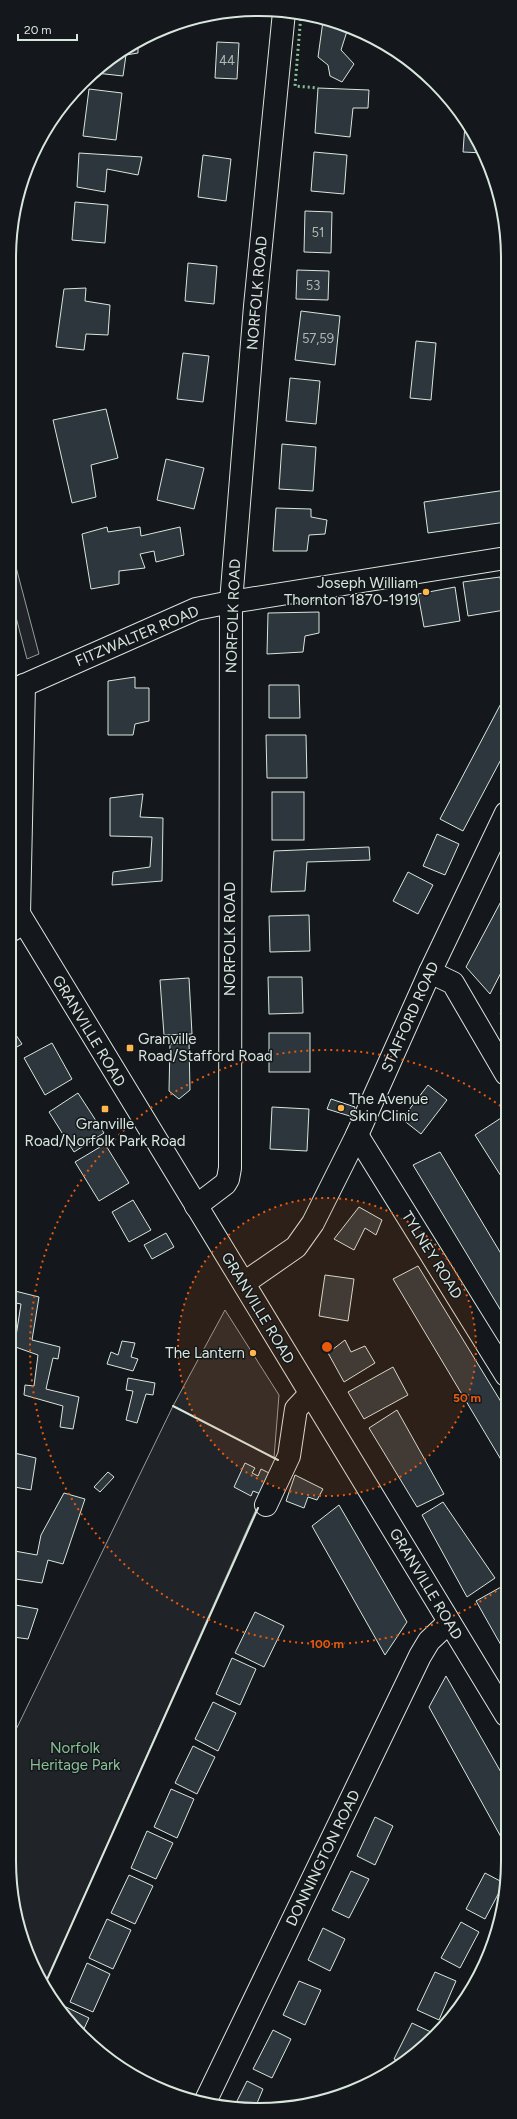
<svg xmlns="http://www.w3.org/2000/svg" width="517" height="2119" font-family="Figtree,sans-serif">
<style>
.green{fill:#202428;stroke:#939e99}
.parking{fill:#24282b;stroke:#939e99}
.building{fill:#2c363c;stroke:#d8e6dc}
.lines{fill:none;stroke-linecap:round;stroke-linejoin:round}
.minor-casing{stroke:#d8e6dc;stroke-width:24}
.major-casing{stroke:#d8e6dc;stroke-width:24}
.minor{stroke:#14181c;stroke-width:22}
.major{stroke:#14181c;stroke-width:22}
.hedge{stroke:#8ac095;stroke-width:3;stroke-dasharray:2 3;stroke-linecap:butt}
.wall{stroke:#d8e6dc;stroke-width:2}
.ring{fill:none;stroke:#e8590c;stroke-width:2;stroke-dasharray:2 4}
.poi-dot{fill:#ffb74d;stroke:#14181c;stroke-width:1.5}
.labels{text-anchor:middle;stroke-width:3;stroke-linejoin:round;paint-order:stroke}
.number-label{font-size:13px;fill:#adbab4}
.street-label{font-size:15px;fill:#d8e6dc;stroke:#14181c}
.poi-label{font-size:15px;fill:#d8e6dc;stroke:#14181c;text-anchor:end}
.park-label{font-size:15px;fill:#8ac095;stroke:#14181c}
.rim{fill:none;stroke:#d8e6dc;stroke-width:2}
.centre{fill:#e8590c;stroke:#14181c;stroke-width:2}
.ring-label{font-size:12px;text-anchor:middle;font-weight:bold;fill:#e8590c;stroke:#14181c;stroke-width:3;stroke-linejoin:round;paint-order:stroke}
</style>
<rect width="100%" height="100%" fill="#14181c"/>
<g class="green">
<polygon points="11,548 39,654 27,659 11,598"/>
<polygon points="173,1406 278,1460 45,1984 28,1956 9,1861 9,1744"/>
</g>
<polygon class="parking" points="225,1310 279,1395 274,1458 173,1406"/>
<g class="building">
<polygon points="323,21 348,28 341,50 354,64 342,82 330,76 328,65 318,57"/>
<polygon points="217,42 239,43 237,79 215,78"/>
<polygon points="138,45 138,53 126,55 123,76 96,73 107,60"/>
<polygon points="421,72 430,79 421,78"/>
<polygon points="318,88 369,90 368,108 353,108 350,137 315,133"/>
<polygon points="89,89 122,93 116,140 83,136"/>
<polygon points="465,124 482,148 484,153 463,152"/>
<polygon points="314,152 347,155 344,194 311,191"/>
<polygon points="79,153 142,157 138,175 107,169 105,192 77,187"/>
<polygon points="203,155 231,159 226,201 198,197"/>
<polygon points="75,202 108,205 105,243 72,240"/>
<polygon points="305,211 332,212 331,253 304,252"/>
<polygon points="188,263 217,266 214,304 185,301"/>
<polygon points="297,270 329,271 328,300 296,299"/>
<polygon points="86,288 85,301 110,305 108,335 86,334 84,350 56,347 64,289"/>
<polygon points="301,311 340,316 335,365 295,360"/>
<polygon points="416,341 436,343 431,400 410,398"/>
<polygon points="183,353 209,356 203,402 177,399"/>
<polygon points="290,378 320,381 316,424 286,421"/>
<polygon points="106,409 118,458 91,465 96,497 72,503 53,420"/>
<polygon points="282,444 316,447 313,491 279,489"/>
<polygon points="166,459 204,468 194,509 157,500"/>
<polygon points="506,490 506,522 428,533 424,502"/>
<polygon points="276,508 311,509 311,517 327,520 325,534 309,535 307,551 273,551"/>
<polygon points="107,527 108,532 140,527 141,536 180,527 184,555 156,562 154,551 140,554 145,568 119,571 119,584 91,589 82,534"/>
<polygon points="500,577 505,610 468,616 463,582"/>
<polygon points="455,587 460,621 424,627 418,594"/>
<polygon points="319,612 319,633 305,636 303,652 267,654 268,613"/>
<polygon points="135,677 135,688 149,688 149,721 135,724 133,735 108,735 108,681"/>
<polygon points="269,685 299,685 300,718 269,718"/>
<polygon points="506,694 506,750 463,831 440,819"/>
<polygon points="266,735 306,735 307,778 267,778"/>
<rect x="272" y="792" width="32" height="48"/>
<polygon points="143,794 140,817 163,818 162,881 112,885 113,872 150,867 152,837 110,836 110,798"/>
<polygon points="437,834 459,844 445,875 423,866"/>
<polygon points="369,847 370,860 307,862 305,891 271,892 274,851"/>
<polygon points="408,872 433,885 418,914 393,901"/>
<polygon points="506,892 506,963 490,994 466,967"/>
<polygon points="309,915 310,951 270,952 269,916"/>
<polygon points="268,977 302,977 303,1013 269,1014"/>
<polygon points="189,978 192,1034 164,1035 160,980"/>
<polygon points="506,1009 506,1023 500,1013"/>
<polygon points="10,1026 22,1044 10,1051"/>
<rect x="269" y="1033" width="41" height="39"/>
<polygon points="189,1042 190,1090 179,1099 169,1091 170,1044"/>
<polygon points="52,1043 72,1079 45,1095 24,1058"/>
<polygon points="428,1085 447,1100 421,1134 402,1119"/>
<polygon points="78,1093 104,1133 74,1152 49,1112"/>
<polygon points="331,1099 355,1107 353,1117 327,1109"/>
<polygon points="272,1107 309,1109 307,1151 270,1149"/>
<polygon points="501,1118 506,1126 506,1184 475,1135"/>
<polygon points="105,1144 129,1183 99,1201 75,1162"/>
<polygon points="440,1152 506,1262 506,1319 413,1165"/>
<polygon points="133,1200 151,1230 129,1242 112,1212"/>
<polygon points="359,1207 382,1220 376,1235 365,1228 354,1250 334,1239"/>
<polygon points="166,1233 174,1247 152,1259 144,1245"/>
<polygon points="418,1266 506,1410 506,1468 393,1279"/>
<polygon points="325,1275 354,1279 348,1321 319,1316"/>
<polygon points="10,1282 16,1283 15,1291 39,1297 32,1340 60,1347 58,1359 53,1358 46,1389 79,1397 73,1429 60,1427 63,1406 24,1395 25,1385 34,1386 38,1355 10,1345 10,1335 16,1336 21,1304 10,1302 13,1297 10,1297"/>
<polygon points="345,1340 351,1352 365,1346 375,1363 344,1382 328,1353"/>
<polygon points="122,1341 135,1343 131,1357 138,1359 133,1371 107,1364 111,1352 118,1355"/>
<polygon points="393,1367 408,1395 364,1419 348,1392"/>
<polygon points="128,1378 155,1383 153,1395 146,1394 137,1423 126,1420 133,1391 126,1390"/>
<polygon points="397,1410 444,1494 417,1507 369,1428"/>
<polygon points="10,1452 36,1458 31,1490 9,1486"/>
<polygon points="245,1463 255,1468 252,1473 258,1476 261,1469 271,1474 261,1494 253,1491 251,1496 234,1487"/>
<polygon points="108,1472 114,1477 100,1492 94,1487"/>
<polygon points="295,1475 323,1489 317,1500 308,1497 304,1508 286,1501"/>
<polygon points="64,1493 85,1499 63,1564 48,1560 42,1583 9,1578 9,1550 37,1555 41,1535"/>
<polygon points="443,1502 495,1578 467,1597 422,1515"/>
<polygon points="339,1505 407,1622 385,1655 312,1526"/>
<polygon points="501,1587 506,1596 506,1654 476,1601"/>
<polygon points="10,1604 38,1609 28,1639 13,1637 9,1650"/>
<polygon points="255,1612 284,1626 264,1667 235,1653"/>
<polygon points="232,1658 256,1669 240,1705 216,1694"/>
<polygon points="446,1676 506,1781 506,1846 429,1707"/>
<polygon points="213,1702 236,1713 218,1751 195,1739"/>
<polygon points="193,1746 215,1757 197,1794 175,1783"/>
<polygon points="171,1789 194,1799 177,1838 154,1827"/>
<polygon points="375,1817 393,1826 375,1865 357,1856"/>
<polygon points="147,1831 173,1843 156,1879 131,1868"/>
<polygon points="351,1871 369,1879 349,1918 332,1910"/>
<polygon points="485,1873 504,1883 485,1919 466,1909"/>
<polygon points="129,1875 153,1886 135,1924 111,1913"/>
<polygon points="107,1919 131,1930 113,1969 89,1958"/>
<polygon points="461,1922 479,1932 460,1968 441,1958"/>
<polygon points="323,1928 345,1939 330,1971 308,1960"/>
<polygon points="87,1963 110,1974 93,2012 70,2002"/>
<polygon points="435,1972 456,1981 439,2020 417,2010"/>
<polygon points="299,1981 321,1990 305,2025 283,2015"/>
<polygon points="66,2007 89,2018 82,2033 71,2025 63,2012"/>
<polygon points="412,2023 431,2032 411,2058 402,2063 394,2059"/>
<polygon points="273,2030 291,2039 272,2078 253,2069"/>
<polygon points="247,2081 263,2089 255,2108 242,2109 234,2107"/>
</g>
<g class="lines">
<g class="minor-casing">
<g id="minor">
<polyline points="11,691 196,609 231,602 506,558"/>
<polyline points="19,914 24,685"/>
<polyline points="10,931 24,923"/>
<polyline points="430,972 453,983 506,1074"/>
<polyline points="357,1135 506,1375"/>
<polyline points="196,1206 225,1184 228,1179 230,1168 231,602 255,306 284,12"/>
<polyline points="244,1283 296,1247 313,1223 357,1135 430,972 506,813"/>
<polyline points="266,1505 289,1456 296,1409 310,1394"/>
<polyline points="206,2100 420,1656 429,1641 449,1622"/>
</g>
</g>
<g class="major-casing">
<polyline id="major" points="10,899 506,1715"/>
</g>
<use href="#minor" class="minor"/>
<use href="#major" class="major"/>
<polyline class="hedge" points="301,14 295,86 318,88"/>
<g class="wall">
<polyline points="173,1406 278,1460"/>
<polyline points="45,1984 258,1508"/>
</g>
</g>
<circle cx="327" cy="1347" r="149" fill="#e8590c" fill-opacity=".12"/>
<g class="ring">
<circle cx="327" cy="1347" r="149"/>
<path d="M506 1584A297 297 0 1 1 506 1110"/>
</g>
<g class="poi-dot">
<circle cx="426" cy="592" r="4"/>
<rect x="126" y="1044" width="8" height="8" rx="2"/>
<circle cx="341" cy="1108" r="4"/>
<rect x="101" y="1105" width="8" height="8" rx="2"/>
<circle cx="253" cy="1353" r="4"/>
</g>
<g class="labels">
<g class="number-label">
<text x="227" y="65">44</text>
<text x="318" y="237">51</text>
<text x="313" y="290">53</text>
<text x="318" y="343">57,59</text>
</g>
<g class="street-label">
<text transform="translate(257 293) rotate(-85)" y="5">NORFOLK ROAD</text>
<text transform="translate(233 616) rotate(-88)" y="5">NORFOLK ROAD</text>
<text transform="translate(137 636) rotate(-23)" y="5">FITZWALTER ROAD</text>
<text transform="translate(230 939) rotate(-90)" y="5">NORFOLK ROAD</text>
<text transform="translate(410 1017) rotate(-66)" y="5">STAFFORD ROAD</text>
<text transform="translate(89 1031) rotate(59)" y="5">GRANVILLE ROAD</text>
<text transform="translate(432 1255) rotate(58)" y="5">TYLNEY ROAD</text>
<text transform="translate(258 1308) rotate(59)" y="5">GRANVILLE ROAD</text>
<text transform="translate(426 1584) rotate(59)" y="5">GRANVILLE ROAD</text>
<text transform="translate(323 1858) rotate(-64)" y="5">DONNINGTON ROAD</text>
</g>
<g class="poi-label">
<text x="418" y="588">Joseph William<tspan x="418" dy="17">Thornton 1870-1919</tspan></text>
<text x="138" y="1044" text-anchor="start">Granville<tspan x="138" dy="17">Road/Stafford Road</tspan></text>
<text x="349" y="1104" text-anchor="start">The Avenue<tspan x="349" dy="17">Skin Clinic</tspan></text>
<text x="105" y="1129" text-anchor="middle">Granville<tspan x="105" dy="17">Road/Norfolk Park Road</tspan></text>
<text x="245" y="1358">The Lantern</text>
</g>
<g class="park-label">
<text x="75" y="1753">Norfolk<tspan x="75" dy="17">Heritage Park</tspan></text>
</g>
</g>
<path d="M0 0H517V2119H0ZM258 16H259A242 242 0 0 1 501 258V1861A242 242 0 0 1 259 2103H258A242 242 0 0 1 16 1861V258A242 242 0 0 1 258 16Z" fill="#14181c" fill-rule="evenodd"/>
<path class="rim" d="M258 16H259A242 242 0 0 1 501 258V1861A242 242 0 0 1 259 2103H258A242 242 0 0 1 16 1861V258A242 242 0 0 1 258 16Z"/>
<circle cx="327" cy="1347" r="6" class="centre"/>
<g class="ring-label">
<text x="467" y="1402">50 m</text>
<text x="327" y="1648">100 m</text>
</g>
<path d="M18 34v6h59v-6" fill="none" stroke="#d8e6dc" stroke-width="2"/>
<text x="24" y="34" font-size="12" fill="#d8e6dc" stroke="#14181c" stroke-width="3" paint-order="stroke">20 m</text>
</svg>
